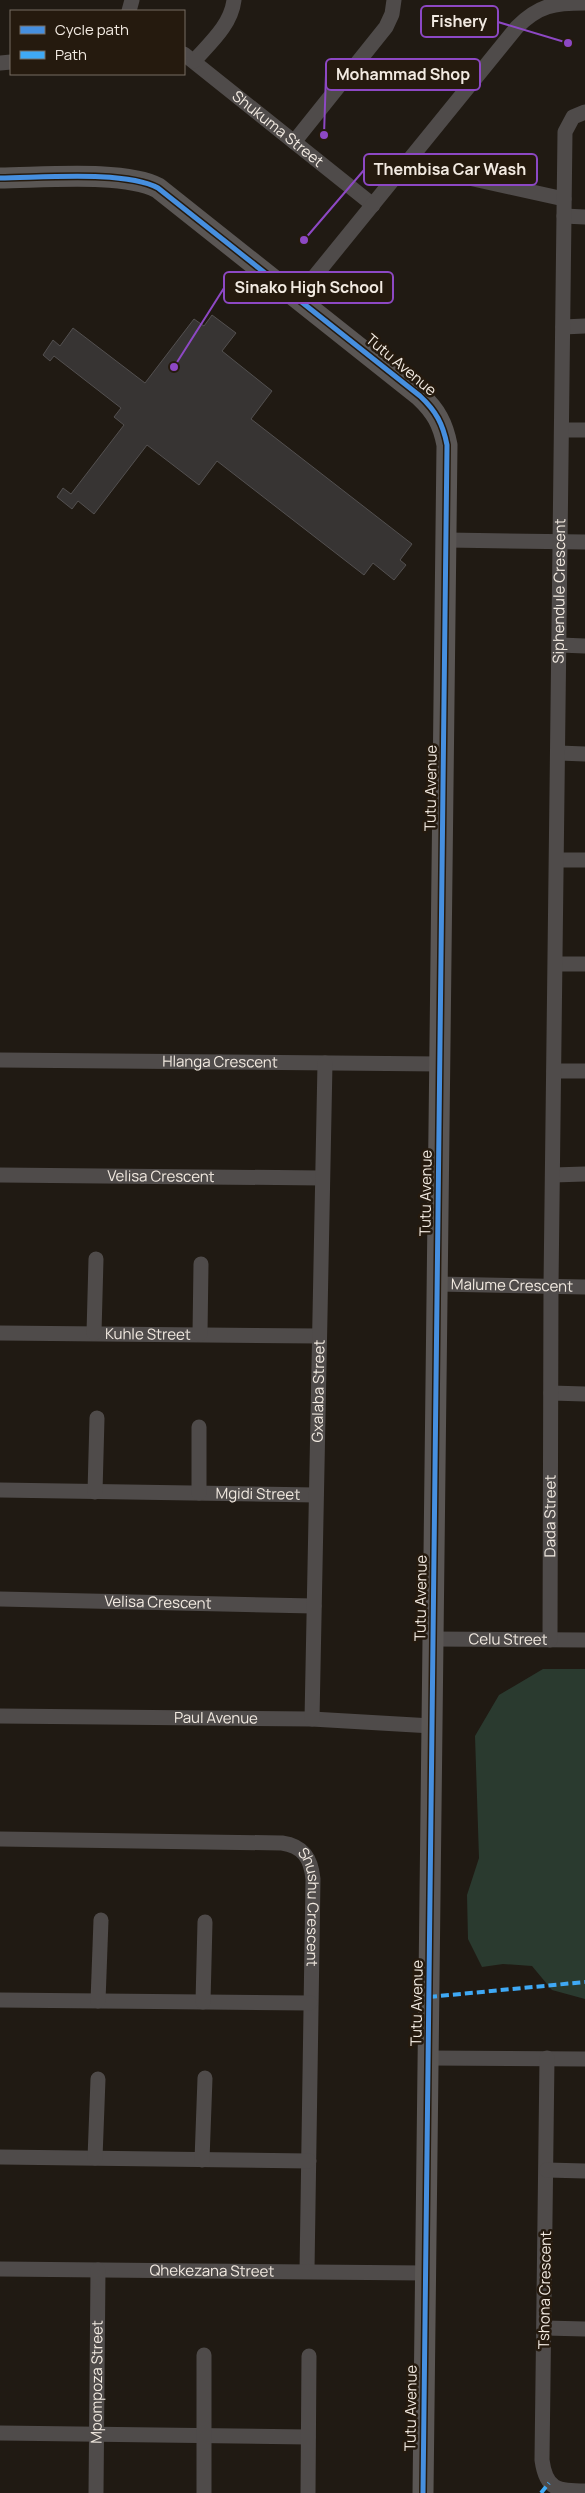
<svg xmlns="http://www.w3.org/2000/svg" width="585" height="2493" font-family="Manrope,sans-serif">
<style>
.green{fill:#2a3a2f}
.building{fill:#373433;stroke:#535050}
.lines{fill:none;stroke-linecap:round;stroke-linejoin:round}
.street{stroke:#4f4b4a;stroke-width:15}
.secondary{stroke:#5a5654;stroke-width:21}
.quiet{stroke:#3fa9f5;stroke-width:4;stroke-dasharray:8 4;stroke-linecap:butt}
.cycleway-casing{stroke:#251a0e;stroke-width:8}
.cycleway{stroke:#468fdf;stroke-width:5}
.labels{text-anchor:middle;stroke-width:5;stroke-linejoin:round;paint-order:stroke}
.street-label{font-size:15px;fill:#f2eae1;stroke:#251a0e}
.leader{fill:none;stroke:#8d48c4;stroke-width:2}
.callout-dot{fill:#8d48c4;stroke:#251a0e;stroke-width:2}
.callout{fill:#251a0e;stroke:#8d48c4;stroke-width:2}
.callout-label{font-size:16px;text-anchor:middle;font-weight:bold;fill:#f2eae1}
</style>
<rect width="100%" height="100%" fill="#201a13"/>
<polygon class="green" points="543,1669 585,1669 585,1999 552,1990 532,1966 503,1964 482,1967 468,1939 467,1895 479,1858 475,1736 499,1695"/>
<polygon class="building" points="212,315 236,333 222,351 272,391 251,419 412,544 400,560 406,565 394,580 373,563 364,575 217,461 199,485 147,445 94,514 78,501 72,509 57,497 63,488 71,494 124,425 114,417 121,408 54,356 50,361 43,355 53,340 60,346 73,328 145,383 194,319 204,326"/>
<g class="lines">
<g class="street">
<polyline points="129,11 132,0"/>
<path id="s1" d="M184 54 373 205"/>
<path d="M194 61C210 43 231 25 234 0"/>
<polyline points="0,63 11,62"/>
<polyline points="294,142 386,27 392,14 394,0"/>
<polyline points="406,164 564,199"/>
<polyline points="564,216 585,217"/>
<path d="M297 298 517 27C539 5 554 3 585 3"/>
<polyline points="563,327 585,326"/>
<polyline points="562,430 585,430"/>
<polyline points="447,540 585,542"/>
<polyline points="560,645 585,646"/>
<polyline points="559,753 585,754"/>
<polyline points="557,860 585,860"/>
<polyline points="556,964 585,964"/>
<path id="s2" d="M0 1060 440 1064"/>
<polyline points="554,1071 585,1071"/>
<path id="s3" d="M0 1175 322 1178"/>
<polyline points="553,1175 585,1174"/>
<path id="s4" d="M438 1284 585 1287"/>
<path id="s5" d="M0 1333 319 1336"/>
<polyline points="94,1333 96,1259"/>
<polyline points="200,1334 201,1264"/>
<polyline points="551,1393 585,1394"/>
<path id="s6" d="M0 1490 316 1495"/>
<polyline points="95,1492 97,1418"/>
<polyline points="199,1493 199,1427"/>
<path id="s7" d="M0 1599 314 1606"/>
<path id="s8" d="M432 1639 585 1640"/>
<path id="s9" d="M550 1640 551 1286 565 132 573 117 585 112"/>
<path id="s10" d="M0 1716 312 1719 432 1726"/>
<path id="s11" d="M312 1719 325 1063"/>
<path id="s12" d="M0 1839 282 1843C303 1846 311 1858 313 1879L307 2271"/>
<polyline points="0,2000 310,2003"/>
<polyline points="98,2001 101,1920"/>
<polyline points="203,2002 205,1922"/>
<polyline points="428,2058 585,2059"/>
<path d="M547 2058 542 2460C546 2490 558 2491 585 2491"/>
<polyline points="0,2157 309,2161"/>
<polyline points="95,2158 98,2079"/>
<polyline points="202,2160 205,2078"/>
<polyline points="547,2170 585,2171"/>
<path id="s13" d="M0 2269 425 2273"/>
<polyline points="545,2328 585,2329"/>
<polyline points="0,2433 308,2437"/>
<path id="s14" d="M96 2493 98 2270"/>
<polyline points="204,2493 204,2355"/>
<polyline points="308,2493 309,2356"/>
</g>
<path class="secondary" d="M0 178C39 178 125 170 158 188L420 396C436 411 443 424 447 445L423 2493"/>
<g class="quiet">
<polyline points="429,1997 585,1982"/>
<polyline points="541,2493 549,2483"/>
</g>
<g class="cycleway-casing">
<path id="cycleway" d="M0 178C39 178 125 170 158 188L420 396C436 411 443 424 447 445L423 2493"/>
</g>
<use href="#cycleway" class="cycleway"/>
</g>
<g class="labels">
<g class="street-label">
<text dy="5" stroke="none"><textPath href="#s1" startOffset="120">Shukuma Street</textPath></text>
<text transform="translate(401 365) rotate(40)" y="5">Tutu Avenue</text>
<text dy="5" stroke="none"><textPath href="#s9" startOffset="1049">Siphendule Crescent</textPath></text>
<text transform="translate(431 788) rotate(-89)" y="5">Tutu Avenue</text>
<text dy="5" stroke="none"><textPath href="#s2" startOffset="220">Hlanga Crescent</textPath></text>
<text dy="5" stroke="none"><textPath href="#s3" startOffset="161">Velisa Crescent</textPath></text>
<text transform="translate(426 1193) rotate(-89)" y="5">Tutu Avenue</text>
<text dy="5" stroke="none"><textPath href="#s4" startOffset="74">Malume Crescent</textPath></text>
<text dy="5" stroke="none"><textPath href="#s5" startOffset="148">Kuhle Street</textPath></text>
<text dy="5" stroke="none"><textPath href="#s11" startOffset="328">Gxalaba Street</textPath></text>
<text dy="5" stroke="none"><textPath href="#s6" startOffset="258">Mgidi Street</textPath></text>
<text dy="5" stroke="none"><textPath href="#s9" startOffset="124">Dada Street</textPath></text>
<text transform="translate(421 1598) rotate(-89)" y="5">Tutu Avenue</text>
<text dy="5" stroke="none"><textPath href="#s7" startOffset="158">Velisa Crescent</textPath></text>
<text dy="5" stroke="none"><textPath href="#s8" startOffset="76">Celu Street</textPath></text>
<text dy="5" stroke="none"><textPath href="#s10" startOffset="216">Paul Avenue</textPath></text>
<text dy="5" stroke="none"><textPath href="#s12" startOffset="362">Shushu Crescent</textPath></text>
<text transform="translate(417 2003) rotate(-89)" y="5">Tutu Avenue</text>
<text dy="5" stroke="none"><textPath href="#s13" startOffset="212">Qhekezana Street</textPath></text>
<text transform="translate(545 2290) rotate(-89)" y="5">Tshona Crescent</text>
<text dy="5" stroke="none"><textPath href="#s14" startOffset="111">Mpompoza Street</textPath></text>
<text transform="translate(411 2408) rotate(-89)" y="5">Tutu Avenue</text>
</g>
</g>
<path class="leader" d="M568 43L498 22M324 135L326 74M304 240L364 170M174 367L224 288"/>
<g class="callout-dot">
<circle cx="568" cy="43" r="5"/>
<circle cx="324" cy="135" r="5"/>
<circle cx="304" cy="240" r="5"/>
<circle cx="174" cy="367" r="5"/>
</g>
<g class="callout">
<rect x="421" y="6" width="77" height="31" rx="5"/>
<rect x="326" y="59" width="154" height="31" rx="5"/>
<rect x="364" y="154" width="173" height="31" rx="5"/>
<rect x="224" y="272" width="169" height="31" rx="5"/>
</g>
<g class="callout-label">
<text x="459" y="27">Fishery</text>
<text x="403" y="80">Mohammad Shop</text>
<text x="450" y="175">Thembisa Car Wash</text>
<text x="309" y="293">Sinako High School</text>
</g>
<rect x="10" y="10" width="175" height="65" fill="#251a0e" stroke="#776d62"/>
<rect x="20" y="26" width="25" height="8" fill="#468fdf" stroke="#776d62"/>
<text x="55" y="35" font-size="15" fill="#f2eae1">Cycle path</text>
<rect x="20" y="51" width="25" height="8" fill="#3fa9f5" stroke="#776d62"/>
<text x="55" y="60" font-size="15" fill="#f2eae1">Path</text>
</svg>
